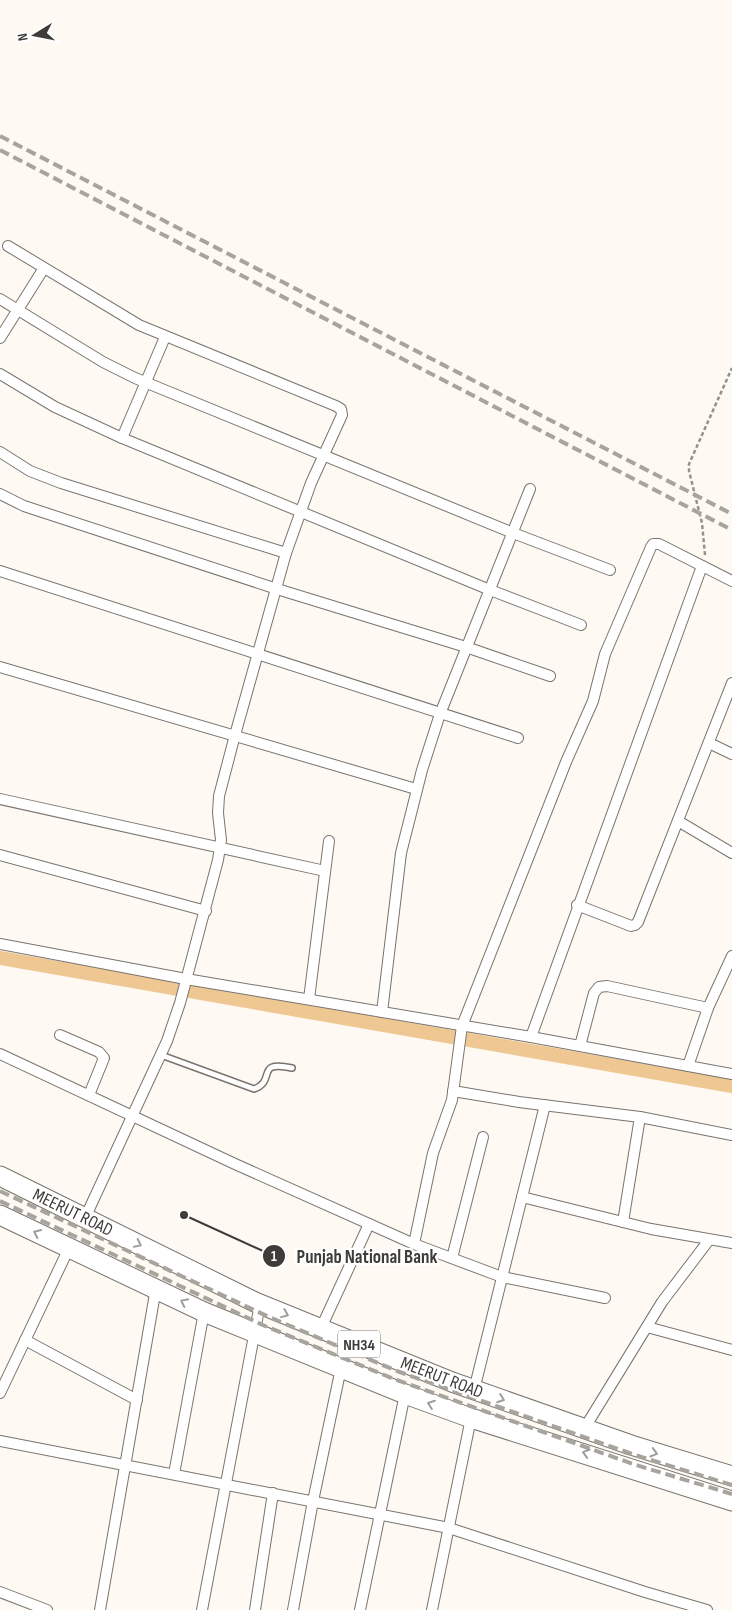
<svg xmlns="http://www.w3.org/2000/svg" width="732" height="1610" font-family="'Sofia Sans Condensed',sans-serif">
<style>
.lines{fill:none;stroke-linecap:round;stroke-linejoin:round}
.canal{stroke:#efc792;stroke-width:14}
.lane-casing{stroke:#79746e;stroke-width:8}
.street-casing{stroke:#79746e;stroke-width:12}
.highway-casing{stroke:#79746e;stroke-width:21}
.path{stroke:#95928d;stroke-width:2.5;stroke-dasharray:4 2.5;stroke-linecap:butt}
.lane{stroke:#fff;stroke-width:5}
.street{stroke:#fff;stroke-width:10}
.highway{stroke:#fff;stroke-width:19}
.rail{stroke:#a7a49e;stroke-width:4;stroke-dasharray:10 5;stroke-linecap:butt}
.oneway{stroke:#9e9e9c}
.labels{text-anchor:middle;stroke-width:4.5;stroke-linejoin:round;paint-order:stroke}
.shield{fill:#fff;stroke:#777674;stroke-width:1}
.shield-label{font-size:16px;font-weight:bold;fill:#3d3c39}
.street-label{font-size:18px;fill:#3d3c39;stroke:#fff}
.leader{fill:none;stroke:#3d3c39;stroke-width:2}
.callout-dot{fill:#3d3c39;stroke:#fff;stroke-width:2}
.mark-label{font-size:15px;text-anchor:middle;font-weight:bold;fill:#fff}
.callout-label{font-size:19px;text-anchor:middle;font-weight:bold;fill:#3d3c39;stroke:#fff;stroke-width:4.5;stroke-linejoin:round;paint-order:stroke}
</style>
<rect width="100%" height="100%" fill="#fef9f2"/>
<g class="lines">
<polyline class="canal" points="0,958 732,1086"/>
<g class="lane-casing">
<path id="lane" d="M161 1055 254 1089C277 1081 254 1060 292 1068"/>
</g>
<g class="street-casing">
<g id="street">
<polyline points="8,246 139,325 336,406 341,409 342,415 311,483 286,553 235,735 219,796 218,813 221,840 218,860 180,1003 167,1041 85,1218"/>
<polyline points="0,299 103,362 135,378 513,533 610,570"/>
<polyline points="0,338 44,268"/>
<polyline points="0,374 55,407 122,438 490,590 581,625"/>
<polyline points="122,438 165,337"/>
<polyline points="0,452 30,471 61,483 286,553"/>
<polyline points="0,494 24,506 277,589 466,647 550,676"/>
<polyline points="0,571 518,738"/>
<polyline points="0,667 416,789"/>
<polyline points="709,743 732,754"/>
<polyline points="0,799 325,871"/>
<polyline points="678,821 732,853"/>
<polyline points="0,855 206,911"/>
<polyline points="577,905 631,926 635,925 638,922 732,683"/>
<polyline points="0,944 186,979 531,1037 732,1074"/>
<polyline points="309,999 329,841"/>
<polyline points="382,1012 401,853 422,770 440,714 530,489"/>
<polyline points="60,1035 99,1052 104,1058 89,1095"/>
<polyline points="531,1037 702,566"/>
<polyline points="580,1046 594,993 599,987 607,986 708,1008"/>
<polyline points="0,1054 235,1164 414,1244 502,1277 605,1298"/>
<polyline points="688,1066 708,1008 732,956"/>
<polyline points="453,1091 519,1102 640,1117 732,1135"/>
<polyline points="522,1197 651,1229 732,1243"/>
<polyline points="623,1222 640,1117"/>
<polyline points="414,1244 433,1153 452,1100 462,1026 566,762 593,701 605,654 651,547 653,544 659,544 732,581"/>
<polyline points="452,1258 483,1137"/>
<polyline points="647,1327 732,1350"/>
<polyline points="321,1328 369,1224"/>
<polyline points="25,1340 137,1400"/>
<polyline points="474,1390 545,1105"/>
<polyline points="0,1393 69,1248"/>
<polyline points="584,1429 662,1302 709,1240"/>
<polyline points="0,1441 449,1528 645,1592 707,1610"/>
<polyline points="174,1474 204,1312"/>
<polyline points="0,1592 47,1610"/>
<polyline points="100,1610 156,1288"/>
<polyline points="202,1610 260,1304"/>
<polyline points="255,1610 273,1493"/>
<polyline points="293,1610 313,1501 341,1368"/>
<polyline points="360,1610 405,1394"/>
<polyline points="432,1610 471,1418"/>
</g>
</g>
<g class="highway-casing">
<g id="highway">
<polyline points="0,1176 255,1302 452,1382 631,1445 732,1476"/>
<polyline points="0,1215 204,1312 405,1394 471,1418 732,1501"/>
</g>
</g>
<polyline class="path" points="705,555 702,523 689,471 689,464 732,368"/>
<use href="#lane" class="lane"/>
<use href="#street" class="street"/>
<use href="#highway" class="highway"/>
<g class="rail">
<polyline points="0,136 732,514"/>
<polyline points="0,150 732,530"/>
<polyline points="0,1191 269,1317 397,1371 638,1456 732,1485"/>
<polyline points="0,1201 265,1326 394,1379 636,1465 732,1494"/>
</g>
</g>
<defs><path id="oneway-chevron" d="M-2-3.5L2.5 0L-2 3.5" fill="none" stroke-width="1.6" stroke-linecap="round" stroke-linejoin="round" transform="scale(1.25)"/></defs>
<g class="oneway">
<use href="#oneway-chevron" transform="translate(37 1233) rotate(-155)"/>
<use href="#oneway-chevron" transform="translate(138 1244) rotate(26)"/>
<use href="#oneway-chevron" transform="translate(184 1302) rotate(-154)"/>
<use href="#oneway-chevron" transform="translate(285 1314) rotate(22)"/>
<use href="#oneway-chevron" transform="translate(501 1399) rotate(20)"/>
<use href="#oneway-chevron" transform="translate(431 1404) rotate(-160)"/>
<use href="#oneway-chevron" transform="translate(586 1453) rotate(-163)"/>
<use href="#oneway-chevron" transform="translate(654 1453) rotate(17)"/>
</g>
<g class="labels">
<rect class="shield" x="338" y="1330.5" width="42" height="27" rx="4"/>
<g class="shield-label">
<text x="359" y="1350">NH34</text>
</g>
<g class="street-label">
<text transform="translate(73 1212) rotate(26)" y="6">MEERUT ROAD</text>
<text transform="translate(442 1377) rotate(21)" y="6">MEERUT ROAD</text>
</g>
</g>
<path class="leader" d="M184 1215L274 1256"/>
<g class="callout-dot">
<circle cx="184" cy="1215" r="5"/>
<circle cx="274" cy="1256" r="12"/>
</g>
<g class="mark-label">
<text x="274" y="1261">1</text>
</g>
<g class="callout-label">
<text x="367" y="1263">Punjab National Bank</text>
</g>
<g transform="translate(35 35) rotate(260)" stroke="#ffffff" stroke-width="4" paint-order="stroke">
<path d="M0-4L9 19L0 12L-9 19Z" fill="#3d3c39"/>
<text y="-8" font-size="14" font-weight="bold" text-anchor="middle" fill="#3d3c39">N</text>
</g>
</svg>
